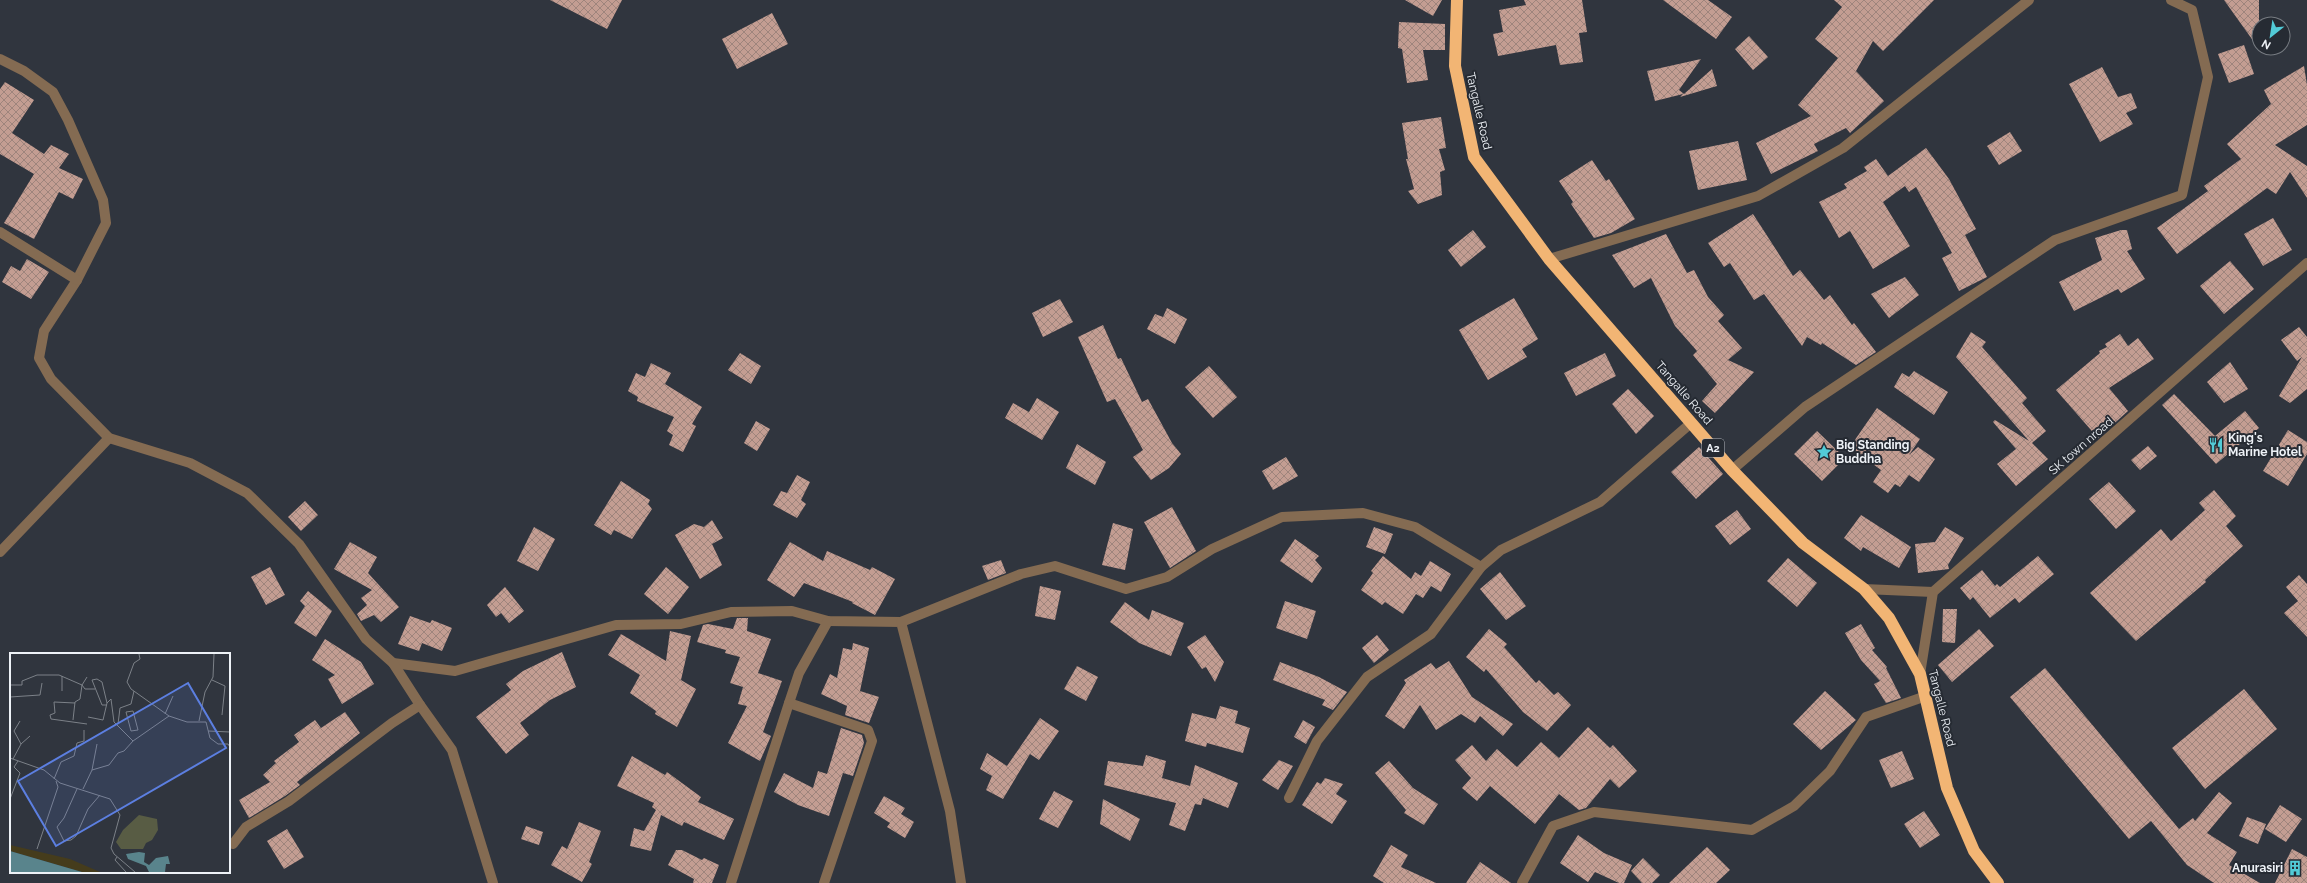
<svg xmlns="http://www.w3.org/2000/svg" width="2307" height="883" font-family="Raleway,sans-serif">
<style>
.building{fill:url(#building-cross-hatch)}
.lines{fill:none;stroke-linecap:round;stroke-linejoin:round}
.street{stroke:#846b52;stroke-width:10}
.highway{stroke:#f2b574;stroke-width:12}
.labels{text-anchor:middle;stroke-width:4;stroke-linejoin:round;paint-order:stroke}
.shield{fill:#262b33;stroke:#b2b6bc;stroke-width:1}
.shield-label{font-size:11px;font-weight:bold;fill:#eef2f7}
.street-label{font-size:12px;fill:#eef2f7;stroke:#262b33}
.poi-label{font-size:12px;font-weight:bold;fill:#eef2f7;stroke:#262b33;text-anchor:start}
.inset-road{fill:none;stroke:#7c8188;stroke-width:1}
.view{fill:#5c7fe1;fill-opacity:0.15;stroke:#5c7fe1;stroke-width:2}
.inset-edge{fill:none;stroke:#eef2f7;stroke-width:2}
</style>
<defs>
<pattern id="building-cross-hatch" width="8" height="8" patternUnits="userSpaceOnUse"><rect width="8" height="8" fill="#c39d92"/><path d="M0 0l8 8M0 8l8-8" fill="none" stroke="#9e847c"/></pattern>
</defs>
<rect width="100%" height="100%" fill="#30353e"/>
<g class="building">
<polygon points="550,0 622,0 607,29"/>
<polygon points="1405,0 1442,0 1433,16"/>
<polygon points="1524,0 1582,0 1587,32 1579,33 1583,62 1560,65 1556,45 1498,56 1493,34 1503,32 1499,10 1526,5"/>
<polygon points="1663,0 1708,0 1732,17 1716,39"/>
<polygon points="1834,0 1934,0 1883,51 1873,41 1856,71 1884,101 1850,133 1846,128 1814,144 1818,151 1771,174 1756,143 1811,116 1798,105 1838,58 1815,39 1842,7"/>
<polygon points="2224,0 2259,0 2259,49"/>
<polygon points="772,13 788,44 737,69 722,39"/>
<polygon points="1399,22 1445,24 1445,50 1423,50 1428,80 1407,83 1402,49 1398,48"/>
<polygon points="1749,36 1768,57 1753,70 1735,49"/>
<polygon points="2244,45 2254,74 2229,83 2218,54"/>
<polygon points="1701,59 1679,90 1684,94 1712,69 1717,86 1680,97 1683,94 1655,101 1647,71"/>
<polygon points="2304,66 2307,85 2307,125 2275,145 2307,166 2307,198 2290,172 2276,194 2267,188 2177,254 2157,228 2208,191 2204,186 2241,159 2227,144 2271,104 2264,90"/>
<polygon points="2102,67 2118,97 2131,93 2137,108 2126,113 2133,124 2100,142 2069,84"/>
<polygon points="5,82 34,100 12,133 44,154 51,145 69,154 59,168 83,179 73,199 59,192 34,239 4,223 34,174 0,154 0,89"/>
<polygon points="1441,117 1446,148 1439,149 1445,170 1440,172 1442,195 1418,204 1408,191 1414,189 1406,159 1408,159 1402,123"/>
<polygon points="2010,132 2022,151 1999,165 1987,146"/>
<polygon points="1738,141 1747,180 1698,190 1689,151"/>
<polygon points="1926,148 1949,179 1976,229 1965,235 1987,277 1959,291 1942,258 1952,253 1916,187 1909,192 1905,186 1883,202 1910,246 1873,269 1850,231 1839,238 1819,202 1847,188 1844,184 1867,171 1864,167 1876,159 1888,176"/>
<polygon points="1592,160 1606,181 1609,179 1635,219 1611,233 1594,238 1571,204 1573,202 1559,181"/>
<polygon points="1753,214 1793,276 1800,270 1824,300 1830,295 1852,325 1854,323 1876,352 1856,365 1822,343 1821,345 1807,337 1802,346 1764,294 1754,300 1730,263 1724,267 1708,243"/>
<polygon points="2273,218 2292,250 2263,266 2244,234"/>
<polygon points="1473,230 1486,247 1461,267 1448,250"/>
<polygon points="2121,230 2127,230 2132,249 2127,251 2145,279 2121,293 2118,289 2074,311 2059,282 2102,260 2095,238"/>
<polygon points="1666,234 1687,273 1694,270 1708,297 1724,315 1718,321 1742,348 1728,360 1754,372 1715,413 1702,401 1717,384 1693,355 1697,351 1675,326 1651,278 1634,288 1612,255"/>
<polygon points="27,259 49,272 31,299 2,282 11,266 20,271"/>
<polygon points="2230,261 2254,289 2224,314 2200,286"/>
<polygon points="1905,277 1919,295 1889,318 1871,294"/>
<polygon points="1514,298 1538,339 1522,349 1527,357 1488,380 1459,330"/>
<polygon points="1060,299 1073,322 1043,337 1032,313"/>
<polygon points="1167,308 1187,319 1175,344 1147,329 1155,314 1163,317"/>
<polygon points="1103,325 1118,359 1121,358 1142,402 1148,399 1172,443 1181,454 1169,468 1151,480 1133,457 1143,450 1115,399 1107,402 1078,337"/>
<polygon points="2299,327 2307,337 2307,389 2290,403 2279,396 2302,357 2297,361 2281,340"/>
<polygon points="1971,332 1986,342 1982,347 2027,398 2022,403 2046,431 2032,443 2048,459 2016,486 1997,464 2016,449 1993,422 1995,420 2029,441 1956,357"/>
<polygon points="2120,334 2128,346 2138,338 2154,359 2109,388 2128,411 2098,438 2056,390 2100,353 2099,351 2107,347 2105,344"/>
<polygon points="740,353 761,366 751,384 728,370"/>
<polygon points="1605,353 1616,376 1576,396 1564,373"/>
<polygon points="2230,362 2248,389 2224,403 2207,382"/>
<polygon points="651,363 671,373 665,384 702,407 692,424 696,426 683,452 669,445 673,435 667,431 674,417 637,401 638,397 628,391 636,373 645,377"/>
<polygon points="1209,366 1237,397 1213,418 1185,387"/>
<polygon points="1914,371 1948,392 1934,415 1894,387 1902,373 1909,377"/>
<polygon points="1628,389 1654,416 1636,434 1612,404"/>
<polygon points="2174,394 2215,436 2245,411 2259,428 2216,464 2162,405"/>
<polygon points="1037,398 1059,412 1042,440 1005,418 1013,403 1029,412"/>
<polygon points="1877,408 1920,439 1909,455 1918,447 1935,459 1919,482 1909,475 1900,487 1895,484 1888,493 1873,482 1881,470 1850,447"/>
<polygon points="756,421 770,429 757,451 744,443"/>
<polygon points="2288,430 2307,442 2307,454 2288,486 2263,471"/>
<polygon points="1817,431 1845,458 1822,481 1794,454"/>
<polygon points="1077,444 1106,462 1095,485 1066,468"/>
<polygon points="2148,446 2157,456 2140,470 2131,460"/>
<polygon points="1699,447 1723,474 1696,499 1671,472"/>
<polygon points="1286,457 1298,476 1273,490 1262,471"/>
<polygon points="797,475 810,482 801,500 806,504 797,518 773,505 781,491 787,493"/>
<polygon points="621,481 650,500 648,504 652,509 632,539 614,530 611,535 594,525"/>
<polygon points="2109,482 2136,511 2116,529 2089,499"/>
<polygon points="2214,490 2236,516 2226,526 2243,546 2205,580 2206,582 2136,641 2090,593 2161,529 2171,541 2205,510 2199,503"/>
<polygon points="305,501 318,515 301,531 288,517"/>
<polygon points="1172,507 1196,551 1170,568 1144,522"/>
<polygon points="1737,510 1751,529 1730,545 1715,526"/>
<polygon points="1861,515 1911,547 1899,568 1863,547 1861,551 1844,538"/>
<polygon points="712,520 723,538 712,544 722,565 700,579 675,535 694,524 704,527"/>
<polygon points="1113,523 1133,529 1125,570 1102,565"/>
<polygon points="534,527 555,539 538,571 517,561"/>
<polygon points="1374,527 1393,534 1385,554 1366,547"/>
<polygon points="1945,527 1964,538 1948,565 1949,569 1918,573 1915,544 1935,542"/>
<polygon points="1295,539 1319,556 1315,560 1322,568 1312,583 1280,561"/>
<polygon points="350,542 377,557 368,573 399,607 381,622 374,615 361,621 357,614 367,605 361,598 372,590 334,569"/>
<polygon points="790,542 823,561 827,551 870,570 872,567 895,579 875,615 852,603 853,602 804,583 794,597 767,580"/>
<polygon points="1383,556 1411,579 1415,572 1421,576 1430,561 1451,574 1441,592 1431,586 1423,598 1416,594 1403,614 1385,602 1382,605 1361,590 1373,573 1371,571"/>
<polygon points="2038,556 2054,574 2019,603 2015,598 1990,618 1973,597 1970,600 1960,588 1982,570 1995,586 1997,584 2000,587"/>
<polygon points="1788,558 1817,583 1797,607 1767,581"/>
<polygon points="1001,560 1006,573 988,580 982,566"/>
<polygon points="270,567 285,595 266,605 251,577"/>
<polygon points="666,567 689,587 668,614 644,594"/>
<polygon points="1500,572 1526,606 1506,620 1480,589"/>
<polygon points="2299,575 2307,584 2307,637 2284,613 2298,601 2286,587"/>
<polygon points="1040,586 1061,591 1055,620 1035,616"/>
<polygon points="505,587 524,611 509,623 501,613 496,617 487,605"/>
<polygon points="308,591 332,611 316,637 294,623 305,606 300,601"/>
<polygon points="1285,601 1316,611 1307,639 1276,628"/>
<polygon points="1125,602 1149,620 1152,610 1184,623 1171,656 1139,643 1110,622"/>
<polygon points="1943,609 1957,609 1955,643 1942,642"/>
<polygon points="410,616 430,623 432,620 452,628 442,651 422,643 419,651 398,644"/>
<polygon points="737,618 748,618 747,631 771,639 758,673 782,681 763,732 771,736 760,761 728,743 747,706 738,704 743,687 730,683 740,657 725,653 726,650 697,642 703,625 708,624 733,629"/>
<polygon points="1861,624 1875,648 1872,650 1887,667 1886,668 1901,698 1886,703 1874,684 1880,681 1861,660 1845,633"/>
<polygon points="1489,629 1507,644 1504,647 1536,683 1539,680 1554,695 1558,692 1571,705 1547,731 1523,712 1486,669 1484,672 1466,657"/>
<polygon points="1979,629 1994,646 1952,682 1938,665"/>
<polygon points="670,631 691,636 681,680 696,689 677,727 655,714 656,711 630,693 640,675 608,655 621,634 666,661"/>
<polygon points="1205,635 1224,662 1215,682 1206,667 1202,669 1187,647"/>
<polygon points="1377,635 1389,650 1374,663 1362,648"/>
<polygon points="325,639 361,662 374,684 342,704 328,679 335,675 312,660"/>
<polygon points="853,643 869,648 860,691 879,697 869,723 845,715 847,706 821,694 830,674 837,678 843,648 852,650"/>
<polygon points="562,652 576,687 550,700 520,723 529,735 506,754 476,717 511,690 506,684 523,671"/>
<polygon points="1449,661 1472,697 1513,724 1503,736 1480,716 1475,723 1461,714 1436,730 1420,705 1404,729 1385,716 1406,683 1404,680 1431,663 1436,669"/>
<polygon points="1280,662 1319,677 1347,692 1333,710 1322,705 1325,700 1273,680"/>
<polygon points="1077,666 1098,677 1086,701 1064,689"/>
<polygon points="2045,668 2179,829 2193,818 2195,821 2219,792 2232,803 2207,833 2237,852 2229,865 2260,883 2214,883 2187,865 2151,821 2129,839 2010,697"/>
<polygon points="2244,689 2277,729 2205,789 2172,748"/>
<polygon points="1825,691 1856,720 1821,750 1793,724"/>
<polygon points="1220,706 1238,711 1235,723 1250,728 1243,753 1207,743 1206,747 1185,741 1192,713 1216,719"/>
<polygon points="345,712 360,733 297,782 300,785 285,796 249,818 239,800 270,782 263,775 276,763 274,761 299,742 294,735 315,720 321,728"/>
<polygon points="1040,718 1059,731 1039,760 1030,754 1003,799 986,790 992,776 980,769 987,753 1007,766"/>
<polygon points="1303,720 1315,727 1306,744 1294,737"/>
<polygon points="1588,727 1610,748 1613,745 1637,771 1619,788 1610,779 1586,808 1579,810 1559,794 1535,824 1490,786 1477,801 1462,788 1471,778 1455,760 1472,745 1486,761 1497,749 1517,767 1541,742 1559,758"/>
<polygon points="841,728 862,735 864,743 853,776 843,773 829,816 798,805 774,792 784,773 813,788 818,771 827,774"/>
<polygon points="1902,751 1914,779 1891,788 1879,760"/>
<polygon points="1146,755 1166,761 1162,778 1190,786 1195,765 1238,783 1228,808 1203,798 1201,805 1195,804 1185,831 1169,825 1176,803 1104,785 1108,761 1143,766"/>
<polygon points="632,756 665,775 667,772 701,797 698,802 734,819 724,840 684,822 682,826 661,815 651,851 630,846 634,828 644,831 656,810 652,807 654,803 617,786"/>
<polygon points="1279,760 1293,766 1278,790 1262,780"/>
<polygon points="1389,761 1413,788 1438,804 1424,825 1404,813 1406,810 1375,773"/>
<polygon points="1325,778 1343,784 1336,794 1347,801 1332,824 1302,805 1317,782 1321,784"/>
<polygon points="1054,791 1073,801 1058,828 1039,819"/>
<polygon points="884,796 905,808 901,814 914,822 905,838 887,827 890,823 874,813"/>
<polygon points="1103,799 1140,819 1130,841 1100,824"/>
<polygon points="2280,805 2302,819 2286,842 2265,829"/>
<polygon points="1924,811 1940,835 1920,848 1904,824"/>
<polygon points="2247,817 2266,824 2258,844 2239,836"/>
<polygon points="579,822 601,831 589,862 592,864 582,882 551,865 562,846 567,849"/>
<polygon points="526,826 543,832 539,845 521,839"/>
<polygon points="287,829 304,857 284,869 267,841"/>
<polygon points="1578,835 1604,853 1632,865 1624,883 1619,883 1595,872 1588,882 1560,863"/>
<polygon points="1391,845 1408,855 1401,867 1436,883 1384,883 1373,876"/>
<polygon points="1707,847 1730,870 1716,883 1669,883"/>
<polygon points="2292,849 2307,857 2307,883 2275,883"/>
<polygon points="676,850 682,850 702,860 704,858 719,865 712,883 693,883 694,879 668,865"/>
<polygon points="1643,858 1660,875 1652,883 1642,883 1631,871"/>
<polygon points="1480,862 1511,883 1466,883"/>
</g>
<g class="lines">
<g class="street">
<polyline points="0,59 24,71 53,92 68,120 103,200 106,223 77,280 44,331 39,358 51,379 109,438 190,463 247,493 299,544 366,639 393,663 455,671 616,625 681,624 731,612 792,611 828,621 901,622 950,811 961,883"/>
<polyline points="0,232 77,280"/>
<polyline points="1549,259 1758,196 1843,148 2029,0"/>
<polyline points="1732,470 1805,407 2055,240 2182,195 2208,77 2192,10 2171,0"/>
<polyline points="0,552 109,438"/>
<polyline points="1864,589 1933,592"/>
<polyline points="901,622 1021,574 1055,566 1126,589 1167,577 1212,549 1282,517 1363,513 1415,527 1481,567"/>
<polyline points="393,663 420,705 452,750 493,883"/>
<polyline points="1920,674 1933,592 2307,263"/>
<polyline points="789,703 799,673 828,621"/>
<polyline points="1289,798 1317,741 1367,677 1431,634 1481,567 1501,550 1600,502 1691,423"/>
<polyline points="233,844 246,827 289,801 392,723 420,705"/>
<polyline points="731,883 789,703 868,730 872,741 824,883"/>
<polyline points="1522,883 1553,826 1594,812 1752,830 1794,806 1830,771 1866,717 1926,696"/>
</g>
<polyline class="highway" points="1457,0 1455,66 1474,157 1549,259 1732,470 1803,543 1864,589 1889,618 1920,674 1947,788 1974,851 1998,883"/>
</g>
<defs>
<g id="restaurant-bare" transform="scale(1.2)"><path d="M-5-6h1v4h1v-4h1v4h1v-4h1v5L-1.5 .5V6h-2V.5L-5-1ZM5-6V6H3V1.5H1.5Q1.5-4 5-6Z" fill="#52cbd7" stroke="#262b33" stroke-width="2.5" paint-order="stroke"/></g>
<g id="sight-bare" transform="scale(1.2)"><path d="M0-6L1.8-2.2L6-1.7L2.9 1.2L3.7 5.4L0 3.3L-3.7 5.4L-2.9 1.2L-6-1.7L-1.8-2.2Z" fill="#52cbd7" stroke="#262b33" stroke-width="2.5" paint-order="stroke"/></g>
<g id="building-bare" transform="scale(1.2)"><path d="M-4-6H4V6H1V3H-1V6H-4ZM-2.5-4.3h1.7v1.8h-1.7ZM.8-4.3h1.7v1.8H.8ZM-2.5-1h1.7V.8h-1.7ZM.8-1h1.7V.8H.8Z" fill="#52cbd7" stroke="#262b33" stroke-width="2.5" paint-order="stroke"/></g>
</defs>
<g fill-rule="evenodd">
<use href="#restaurant-bare" x="2216" y="445"/>
<use href="#sight-bare" x="1824" y="452"/>
<use href="#building-bare" x="2295" y="868"/>
</g>
<g class="labels">
<rect class="shield" x="1702" y="439" width="22" height="18" rx="3"/>
<g class="shield-label">
<text x="1713" y="452">A2</text>
</g>
<g class="street-label">
<text transform="translate(1479 111) rotate(77)" y="4">Tangalle Road</text>
<text transform="translate(1684 393) rotate(49)" y="4">Tangalle Road</text>
<text transform="translate(2081 446) rotate(-41)" y="4">SK town nroad</text>
<text transform="translate(1942 708) rotate(76)" y="4">Tangalle Road</text>
</g>
<g class="poi-label">
<text x="2228" y="442">King's<tspan x="2228" dy="14">Marine Hotel</tspan></text>
<text x="1836" y="449">Big Standing<tspan x="1836" dy="14">Buddha</tspan></text>
<text x="2283" y="872" text-anchor="end">Anurasiri</text>
</g>
</g>
<g transform="translate(10 653)">
<rect width="220" height="220" fill="#30353e"/>
<path d="M129 162 147 166 148 177 142 187 136 190 133 196H111L106 189 113 177Z" fill="#585c44"/>
<path d="M0 192 60 206 90 219H72L0 198Z" fill="#453c1c"/>
<path d="M0 198 72 219H0ZM129 199 135 200 134 209 139 212 146 205 158 203 160 211H156L155 219H139L136 213 118 206 116 201Z" fill="#59848c"/>
<path class="inset-road" d="M129 1 130 6 124 10 117 29 121 36 159 63M52 23V38M202 27 215 33 212 62M0 32H12V28L27 22H49L72 32 77 24M72 32 75 36H85M0 44 30 42 32 30M65 50 44 49 45 60 40 62 41 66 77 71M97 52H92L82 27 87 26 92 29 97 50M123 58 128 77 121 78 116 59ZM155 61 163 43M78 64 93 67 97 50 101 46 104 69 123 88 159 63 177 69H196L200 85 208 91H218L220 94M63 67 65 49 70 46 72 32M10 68 4 78 11 91M189 68 195 39 203 24 204 1M108 71 110 55 121 51 124 38M198 78 220 79M0 105 34 117 50 130 100 146 110 162 101 195 104 201 125 219M3 106 11 91 20 83M82 117 99 112 108 100 114 98 123 88M44 126 51 109 64 103 67 90 74 88V77M67 136 54 165 47 174 54 188 61 187 66 183 78 156 90 142M73 136 82 117 87 91M0 146 10 120 4 114 8 108M27 196 48 134 46 128M107 204 105 207 116 219"/>
<path class="view" d="M178 30 216 95 46 193 8 128Z"/>
<rect width="220" height="220" class="inset-edge"/>
</g>
<g transform="translate(2271 36) rotate(210)"><circle r="19" fill="#262b33" stroke="#767b81"/>
<path d="M0-3L7 15L0 10L-7 15Z" fill="#52cbd7"/>
<text y="-6" font-size="11" font-weight="bold" text-anchor="middle" fill="#eef2f7">N</text>
</g>
</svg>
